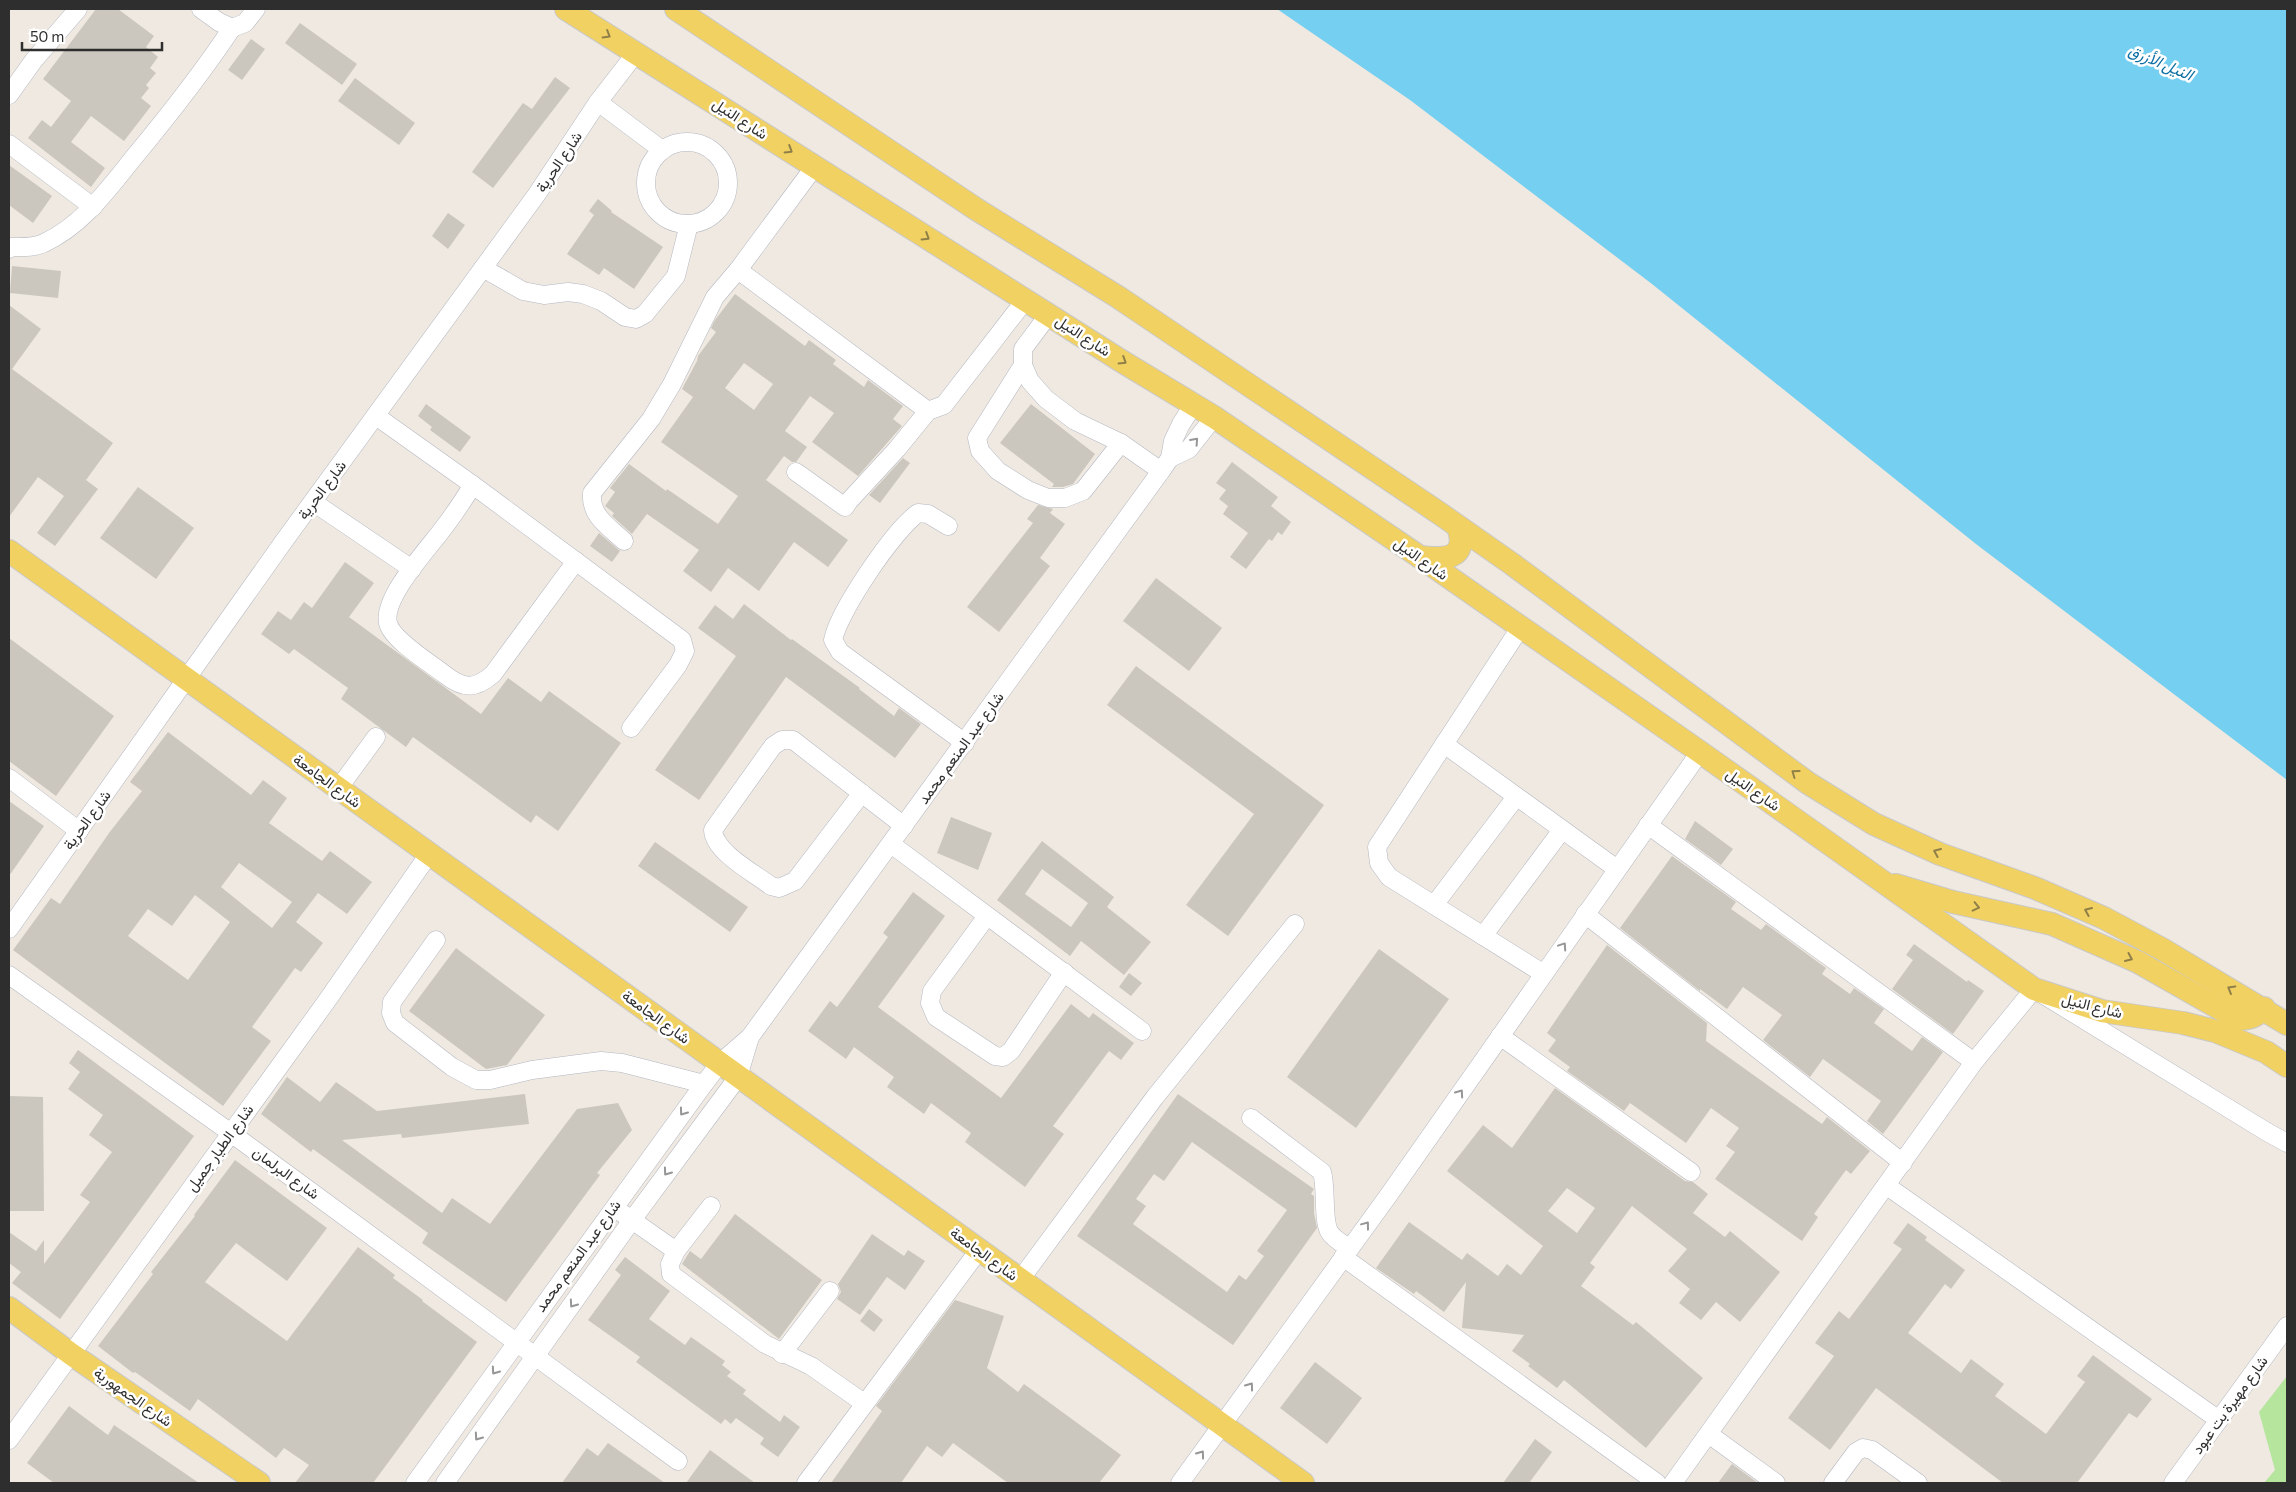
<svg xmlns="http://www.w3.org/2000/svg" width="2296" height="1492" font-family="Commissioner,Vazirmatn,sans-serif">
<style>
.green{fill:#b6e59e}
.water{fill:#75cff0}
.building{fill:#cbc7bf;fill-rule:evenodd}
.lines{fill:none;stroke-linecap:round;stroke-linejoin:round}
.minor-casing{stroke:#b4b7c1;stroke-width:19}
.major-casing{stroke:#c9c9c9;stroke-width:24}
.minor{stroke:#fff;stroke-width:18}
.major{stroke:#f2d163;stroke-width:22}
.oneway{stroke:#908048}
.oneway2{stroke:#969696}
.labels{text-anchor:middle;stroke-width:5;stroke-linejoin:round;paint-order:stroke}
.street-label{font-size:15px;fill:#2e2e2e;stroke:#fff}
.water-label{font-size:16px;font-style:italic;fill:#0d6fa3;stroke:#fff}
</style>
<rect width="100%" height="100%" fill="#efe9e1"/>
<polygon class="green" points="2287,1376 2287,1483 2264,1483 2275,1470 2259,1412"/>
<polygon class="water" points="1277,9 2287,9 2287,780 1976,544 1652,284 1410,100"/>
<g class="building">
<polygon points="96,9 118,9 154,36 146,47 158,57 150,68 156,73 146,85 149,88 141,98 151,106 124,141 91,116 71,142 105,168 91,187 28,138 42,120 51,127 71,101 43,79"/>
<polygon points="300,23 357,64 342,85 285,43"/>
<polygon points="251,39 265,49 242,80 228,70"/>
<polygon points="555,77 570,88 493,188 472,172 523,103 532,109"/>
<polygon points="355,78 415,123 399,145 338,101"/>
<polygon points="9,165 52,196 33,223 9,205"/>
<polygon points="598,199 612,211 611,212 663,247 634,289 604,268 599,275 567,254 594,215 589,211"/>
<polygon points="448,213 465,225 448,249 432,236"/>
<polygon points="12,266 61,271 58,298 10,293"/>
<path d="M735 294 805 346 809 340 836 360 833 364 864 387 868 380 903 406 893 419 902 426 858 476 812 442 834 413 810 396 785 431 807 447 796 462H792L784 456 766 480 848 540 828 567 794 542 759 591 728 568 711 592 683 571 699 550 647 514 632 534 612 516 614 513 605 506 615 492 610 488 629 464 666 491 667 489 718 524 738 496 661 442 693 397 682 389 697 361 698 356 716 332 711 328 715 320ZM744 363 773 384 754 410 725 388Z"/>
<polygon points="9,305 41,329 12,369 113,443 86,480 98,489 55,546 37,533 64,496 38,477 9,517"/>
<polygon points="426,404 471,437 460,452 430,430 432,427 418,416"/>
<polygon points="1031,404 1095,454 1073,484 1063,487 1052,487 1054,484 1000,443"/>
<polygon points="903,458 910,463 880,503 869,495"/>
<polygon points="1232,462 1278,497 1271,506 1291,522 1282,535 1278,532 1272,541 1269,539 1246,569 1230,557 1248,533 1223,514 1228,506 1219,499 1226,490 1216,483"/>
<polygon points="138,487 194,528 156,579 100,538"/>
<polygon points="1038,505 1053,509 1050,513 1065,524 1040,558 1050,566 999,632 967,607 1033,523 1027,519"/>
<polygon points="599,533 620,551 612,562 590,546"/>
<polygon points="345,562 374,583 349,617 481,714 508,678 541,702 549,691 621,743 558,831 536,815 531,823 413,737 406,747 341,699 348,688 294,649 289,654 261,634 278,611 291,620 304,602 312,608"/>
<polygon points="1156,578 1222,628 1189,671 1123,621"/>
<polygon points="744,604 791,640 792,639 860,688 859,689 894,716 899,708 921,724 895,758 786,677 699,800 655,770 736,656 698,628 715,605 733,619"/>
<polygon points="9,638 114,716 56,796 9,761"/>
<polygon points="1136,666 1324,805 1228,936 1186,905 1254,814 1107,705"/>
<path d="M168 732 251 795 263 780 287 798 269 823 322 861 330 851 372 882 347 914 318 893 296 922 323 943 301 972 295 968 252 1027 271 1041 223 1106 13 950 51 898 60 904 109 833 142 791 130 782ZM239 863 292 902 272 928 221 887ZM195 895 230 922 188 980 128 936 148 909 172 926Z"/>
<polygon points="9,801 44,826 9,876"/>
<polygon points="951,817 992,833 978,870 937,853"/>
<polygon points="1695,821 1733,849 1721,865 1685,839"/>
<path d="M1042 841 1114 897 1107 907 1151 942 1124 975 1081 941 1070 956 997 900ZM1042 869 1088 903 1071 927 1025 894Z"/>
<polygon points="655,842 748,907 730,932 638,866"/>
<polygon points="1672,856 1736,902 1731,909 1761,930 1766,924 1826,968 1822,974 1850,994 1854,988 1884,1009 1874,1023 1912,1051 1922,1037 1943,1052 1883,1134 1867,1121 1881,1101 1823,1059 1810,1077 1763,1040 1782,1015 1743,987 1727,1009 1700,989 1700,991 1620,928"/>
<polygon points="913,892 945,916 878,1007 1001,1098 1071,1004 1089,1018 1093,1013 1134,1043 1121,1060 1109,1051 1053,1126 1064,1134 1025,1187 965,1142 971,1133 931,1103 924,1114 887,1087 894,1077 854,1047 846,1059 808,1031 830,1001 837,1007 888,937 883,933"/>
<polygon points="1914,944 1967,982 1968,980 1984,991 1953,1034 1892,989 1913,960 1906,955"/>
<polygon points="1607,945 1707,1023 1706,1041 1822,1124 1827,1117 1870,1151 1851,1174 1846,1170 1814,1214 1818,1217 1802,1241 1715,1179 1735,1152 1726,1146 1739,1128 1711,1108 1686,1143 1630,1103 1624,1111 1567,1071 1570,1067 1548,1051 1556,1040 1547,1033"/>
<polygon points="456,948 545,1015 507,1065 486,1069 409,1011"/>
<polygon points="1379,949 1449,999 1356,1128 1287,1077"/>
<polygon points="1129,973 1142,983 1131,996 1119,987"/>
<polygon points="78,1050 194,1136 60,1319 12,1283 21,1272 9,1263 9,1232 36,1251 44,1240 44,1264 90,1202 80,1195 112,1152 89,1135 103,1115 68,1089 80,1072 69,1063"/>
<polygon points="287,1077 320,1102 336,1082 377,1111 525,1094 529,1124 402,1138 401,1134 342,1140 442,1213 452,1198 490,1224 577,1109 618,1103 632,1130 597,1173 600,1175 506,1302 422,1243 428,1233 313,1149 311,1152 261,1114"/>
<path d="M1555 1088 1685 1181 1693 1182 1708 1194 1693 1213 1725 1237 1730 1231 1780 1272 1740 1322 1716 1302 1701 1320 1679 1303 1690 1289 1668 1271 1687 1249 1632 1206 1590 1263 1595 1267 1581 1286 1633 1325 1636 1322 1703 1378 1646 1448 1564 1380 1557 1388 1528 1366 1530 1364 1512 1351 1524 1335 1462 1328 1466 1282 1444 1312 1416 1291 1414 1294 1376 1268 1409 1222 1462 1260 1467 1253 1498 1276 1507 1264 1521 1275 1543 1246 1447 1171 1483 1125 1512 1148ZM1567 1188 1595 1208 1577 1233 1548 1211Z"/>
<path d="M1178 1094 1314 1189 1311 1194 1314 1196V1213L1317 1228 1233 1345 1077 1236ZM1192 1142 1287 1210 1257 1251 1264 1256 1246 1280 1239 1275 1227 1292 1133 1224 1146 1206 1136 1199 1154 1174 1164 1181Z"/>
<polygon points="9,1096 43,1097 44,1211 9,1211"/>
<polygon points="235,1160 327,1228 287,1281 236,1243 205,1282 287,1341 358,1247 395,1275 393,1278 423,1300 422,1301 477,1342 373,1483 295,1483 309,1465 284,1448 276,1458 198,1399 190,1411 135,1372 133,1373 98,1346 153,1274 151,1272 195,1216 194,1215"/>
<polygon points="735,1214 822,1280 779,1339 682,1264 690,1251 701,1259"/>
<polygon points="1908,1223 1927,1237 1925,1240 1965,1270 1951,1289 1945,1284 1908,1333 1961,1373 1971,1359 2004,1384 1995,1396 2046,1434 2085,1382 2077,1376 2093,1355 2152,1399 2137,1418 2129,1413 2077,1483 2003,1483 1876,1388 1830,1450 1788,1418 1834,1356 1815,1343 1839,1311 1849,1319 1902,1249 1893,1243"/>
<polygon points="872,1234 904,1256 908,1250 925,1261 905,1290 887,1277 860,1315 837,1299 841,1292 838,1284"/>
<polygon points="625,1257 670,1291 649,1319 685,1345 691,1337 725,1361 722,1365 731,1372 727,1376 746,1390 743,1394 780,1422 784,1415 800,1427 778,1457 760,1444 764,1438 736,1418 731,1424 725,1419 721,1424 636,1362 640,1357 588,1320 621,1275 615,1270"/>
<polygon points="955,1300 1004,1316 987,1368 1018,1392 1024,1384 1121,1455 1099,1483 1008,1483 953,1443 942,1457 927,1446 901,1483 831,1483 882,1411 876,1406"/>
<polygon points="869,1309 883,1320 874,1332 860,1321"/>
<polygon points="1315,1362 1362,1398 1327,1444 1280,1408"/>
<polygon points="69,1406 108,1435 114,1425 199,1483 54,1483 27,1463"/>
<polygon points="1535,1439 1552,1452 1529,1483 1503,1483"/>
<polygon points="608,1443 665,1483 562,1483 587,1448 598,1456"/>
<polygon points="710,1450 755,1483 686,1483"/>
<polygon points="1732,1464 1758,1483 1718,1483"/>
</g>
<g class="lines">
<g class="minor-casing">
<g id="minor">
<polyline points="232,28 245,23 256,9"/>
<polyline points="9,95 34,60 78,9"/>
<polyline points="598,102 662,150"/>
<circle cx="687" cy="183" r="41"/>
<polyline points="9,144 93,207"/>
<path d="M9 249 10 247C21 247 34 248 44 243 83 225 109 188 135 156 169 115 202 73 232 28L219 22 201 9"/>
<polyline points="483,268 523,291 544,295 568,292 583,294 601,301 625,317 636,319 645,314 676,276 689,224"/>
<polyline points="738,270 928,411"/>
<polyline points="1049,314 1023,349 1023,365 1030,381 1046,399 1075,421 1121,443 1161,471"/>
<polyline points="1023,365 977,438 980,451 998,471 1028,490 1048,498 1065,498 1083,491 1121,443"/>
<polyline points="376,416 473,485 682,640 685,651 678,665 631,728"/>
<polyline points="1170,458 1189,449 1214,417"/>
<polyline points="796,472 845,507 849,501 897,449 928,411 944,405 1026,299"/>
<path d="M473 485C464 499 455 513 445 526 430 547 382 597 388 623 392 640 430 663 444 674 463 689 475 690 493 674L576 561"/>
<polyline points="313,502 412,569"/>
<path d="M948 526 928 514 918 513C893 531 839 611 833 640L840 652 965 743"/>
<path d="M624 541C608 526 590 516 592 493L651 419 672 384 715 297 738 270 815 166"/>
<polyline points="1520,628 1377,847 1379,863 1389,877 1544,974"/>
<polyline points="1444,744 1617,869"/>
<polyline points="9,778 79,831"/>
<polyline points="338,789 376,737"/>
<path d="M862 793 795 881 779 888 771 886C754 873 714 852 713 830L773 746 782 740H793L904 826"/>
<polyline points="1648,825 1974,1062"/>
<polyline points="891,844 1142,1031"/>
<polyline points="1434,905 1516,797"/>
<polyline points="1585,914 1903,1163"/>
<polyline points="987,916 932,991 930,1003 936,1017 995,1056 1003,1057 1011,1051 1064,972"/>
<polyline points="9,929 284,541 537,194 598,102 636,53"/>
<polyline points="1483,936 1562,830"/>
<polyline points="436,940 392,1002 391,1013 395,1023 452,1067 476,1080 490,1080 532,1070 601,1061 622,1063 704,1084"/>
<polyline points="9,975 231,1133 678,1461"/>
<polyline points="1500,1036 1691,1172"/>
<path d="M1251 1118 1322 1172C1327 1189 1322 1221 1330 1233 1334 1239 1343 1244 1349 1248"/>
<polyline points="1887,1186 2219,1420"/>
<polyline points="711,1206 676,1251 670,1264 671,1274 765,1344 811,1366 864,1403"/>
<polyline points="622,1213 676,1251"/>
<polyline points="1343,1257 1657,1483"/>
<polyline points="1020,1280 1155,1097 1295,924"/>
<polyline points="782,1354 830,1291"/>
<polyline points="1710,1435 1776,1483"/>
<polyline points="9,1440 326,1002 429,854"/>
<polyline points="415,1483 704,1084 720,1063 750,1037 1161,471 1170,458 1173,441 1181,424 1194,404"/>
<polyline points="445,1483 632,1220 738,1077 750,1037"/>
<polyline points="806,1483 979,1250"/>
<polyline points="1180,1483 1388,1196 1700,752"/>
<polyline points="1673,1483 1974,1062 2034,989 2267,1132 2287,1143"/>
<polyline points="1833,1483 1856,1452 1863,1448 1872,1450 1918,1483"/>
<polyline points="2173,1483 2287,1326"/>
</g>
</g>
<g class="major-casing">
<g id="major">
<polyline points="566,9 1123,362 1214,417 1420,557 1700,752 2034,989 2102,1011 2183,1023 2215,1031 2266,1052 2287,1066"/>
<polyline points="676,9 976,209 1118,297 1442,515 1512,564 1808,783 1874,824 1940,854 2035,888 2104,918 2162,949 2287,1024"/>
<polyline points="9,551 1303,1483"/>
<path d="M1420 557C1445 560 1469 559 1458 527"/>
<path d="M1896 885 1953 902 2052 924 2138 962 2238 1019C2249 1019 2256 1017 2264 1008"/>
<polyline points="9,1308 71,1354 259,1483"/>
</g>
</g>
<use href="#minor" class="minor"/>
<use href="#major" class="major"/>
</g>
<defs><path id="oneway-chevron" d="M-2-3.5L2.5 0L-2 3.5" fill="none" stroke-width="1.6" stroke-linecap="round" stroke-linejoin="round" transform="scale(1.25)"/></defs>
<g class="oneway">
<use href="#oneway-chevron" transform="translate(607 35) rotate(31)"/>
<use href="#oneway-chevron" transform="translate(789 150) rotate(32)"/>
<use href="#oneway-chevron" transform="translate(926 237) rotate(32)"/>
<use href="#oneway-chevron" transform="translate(1123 361) rotate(32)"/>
<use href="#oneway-chevron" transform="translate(1795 773) rotate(-144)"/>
<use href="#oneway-chevron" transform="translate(1937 852) rotate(-157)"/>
<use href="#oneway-chevron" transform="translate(1976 907) rotate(13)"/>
<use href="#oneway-chevron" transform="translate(2088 911) rotate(-157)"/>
<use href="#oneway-chevron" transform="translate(2129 958) rotate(24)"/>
<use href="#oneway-chevron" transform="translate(2231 989) rotate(-150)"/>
</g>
<g class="oneway2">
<use href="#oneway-chevron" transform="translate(1195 441) rotate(-48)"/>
<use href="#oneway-chevron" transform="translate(1563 946) rotate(-56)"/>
<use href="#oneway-chevron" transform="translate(1460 1093) rotate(-55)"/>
<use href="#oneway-chevron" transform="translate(683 1112) rotate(126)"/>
<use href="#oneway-chevron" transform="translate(667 1172) rotate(126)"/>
<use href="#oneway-chevron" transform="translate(1366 1225) rotate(-53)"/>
<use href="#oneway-chevron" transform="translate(573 1304) rotate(125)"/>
<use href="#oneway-chevron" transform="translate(495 1371) rotate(125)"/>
<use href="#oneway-chevron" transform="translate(1250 1386) rotate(-54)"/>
<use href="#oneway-chevron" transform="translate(478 1437) rotate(125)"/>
<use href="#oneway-chevron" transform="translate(1201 1454) rotate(-54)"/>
</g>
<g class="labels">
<g class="street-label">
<text transform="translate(740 119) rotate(33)" y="5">شارع النيل</text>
<text transform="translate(559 162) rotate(-56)" y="5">شارع الحرية</text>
<text transform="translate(1083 336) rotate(33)" y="5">شارع النيل</text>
<text transform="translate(322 490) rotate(-53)" y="5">شارع الحرية</text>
<text transform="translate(1421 559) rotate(35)" y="5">شارع النيل</text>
<text transform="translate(961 748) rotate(-54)" y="5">شارع عبد المنعم محمد</text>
<text transform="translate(327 781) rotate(36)" y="5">شارع الجامعة</text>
<text transform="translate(1753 790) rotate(35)" y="5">شارع النيل</text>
<text transform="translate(87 820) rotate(-54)" y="5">شارع الحرية</text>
<text transform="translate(2092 1006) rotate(14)" y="5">شارع النيل</text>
<text transform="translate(656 1017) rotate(36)" y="5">شارع الجامعة</text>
<text transform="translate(220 1148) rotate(-54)" y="5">شارع الطيار جميل</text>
<text transform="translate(286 1173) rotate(36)" y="5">شارع البرلمان</text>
<text transform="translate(984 1254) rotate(36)" y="5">شارع الجامعة</text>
<text transform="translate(578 1256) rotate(-54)" y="5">شارع عبد المنعم محمد</text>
<text transform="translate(133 1397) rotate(35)" y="5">شارع الجمهورية</text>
<text transform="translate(2230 1405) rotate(-54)" y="5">شارع مهيرة بت عبود</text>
</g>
<g class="water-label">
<text transform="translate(2161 62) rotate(23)" y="6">النيل الأزرق</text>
</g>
</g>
<rect width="2296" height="1492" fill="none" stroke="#2e2e2e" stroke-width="20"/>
<path d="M22 42v8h140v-8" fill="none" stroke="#2e2e2e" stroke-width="2.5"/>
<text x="30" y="42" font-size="15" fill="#2e2e2e" stroke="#ffffff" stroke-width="4" paint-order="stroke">50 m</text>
</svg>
